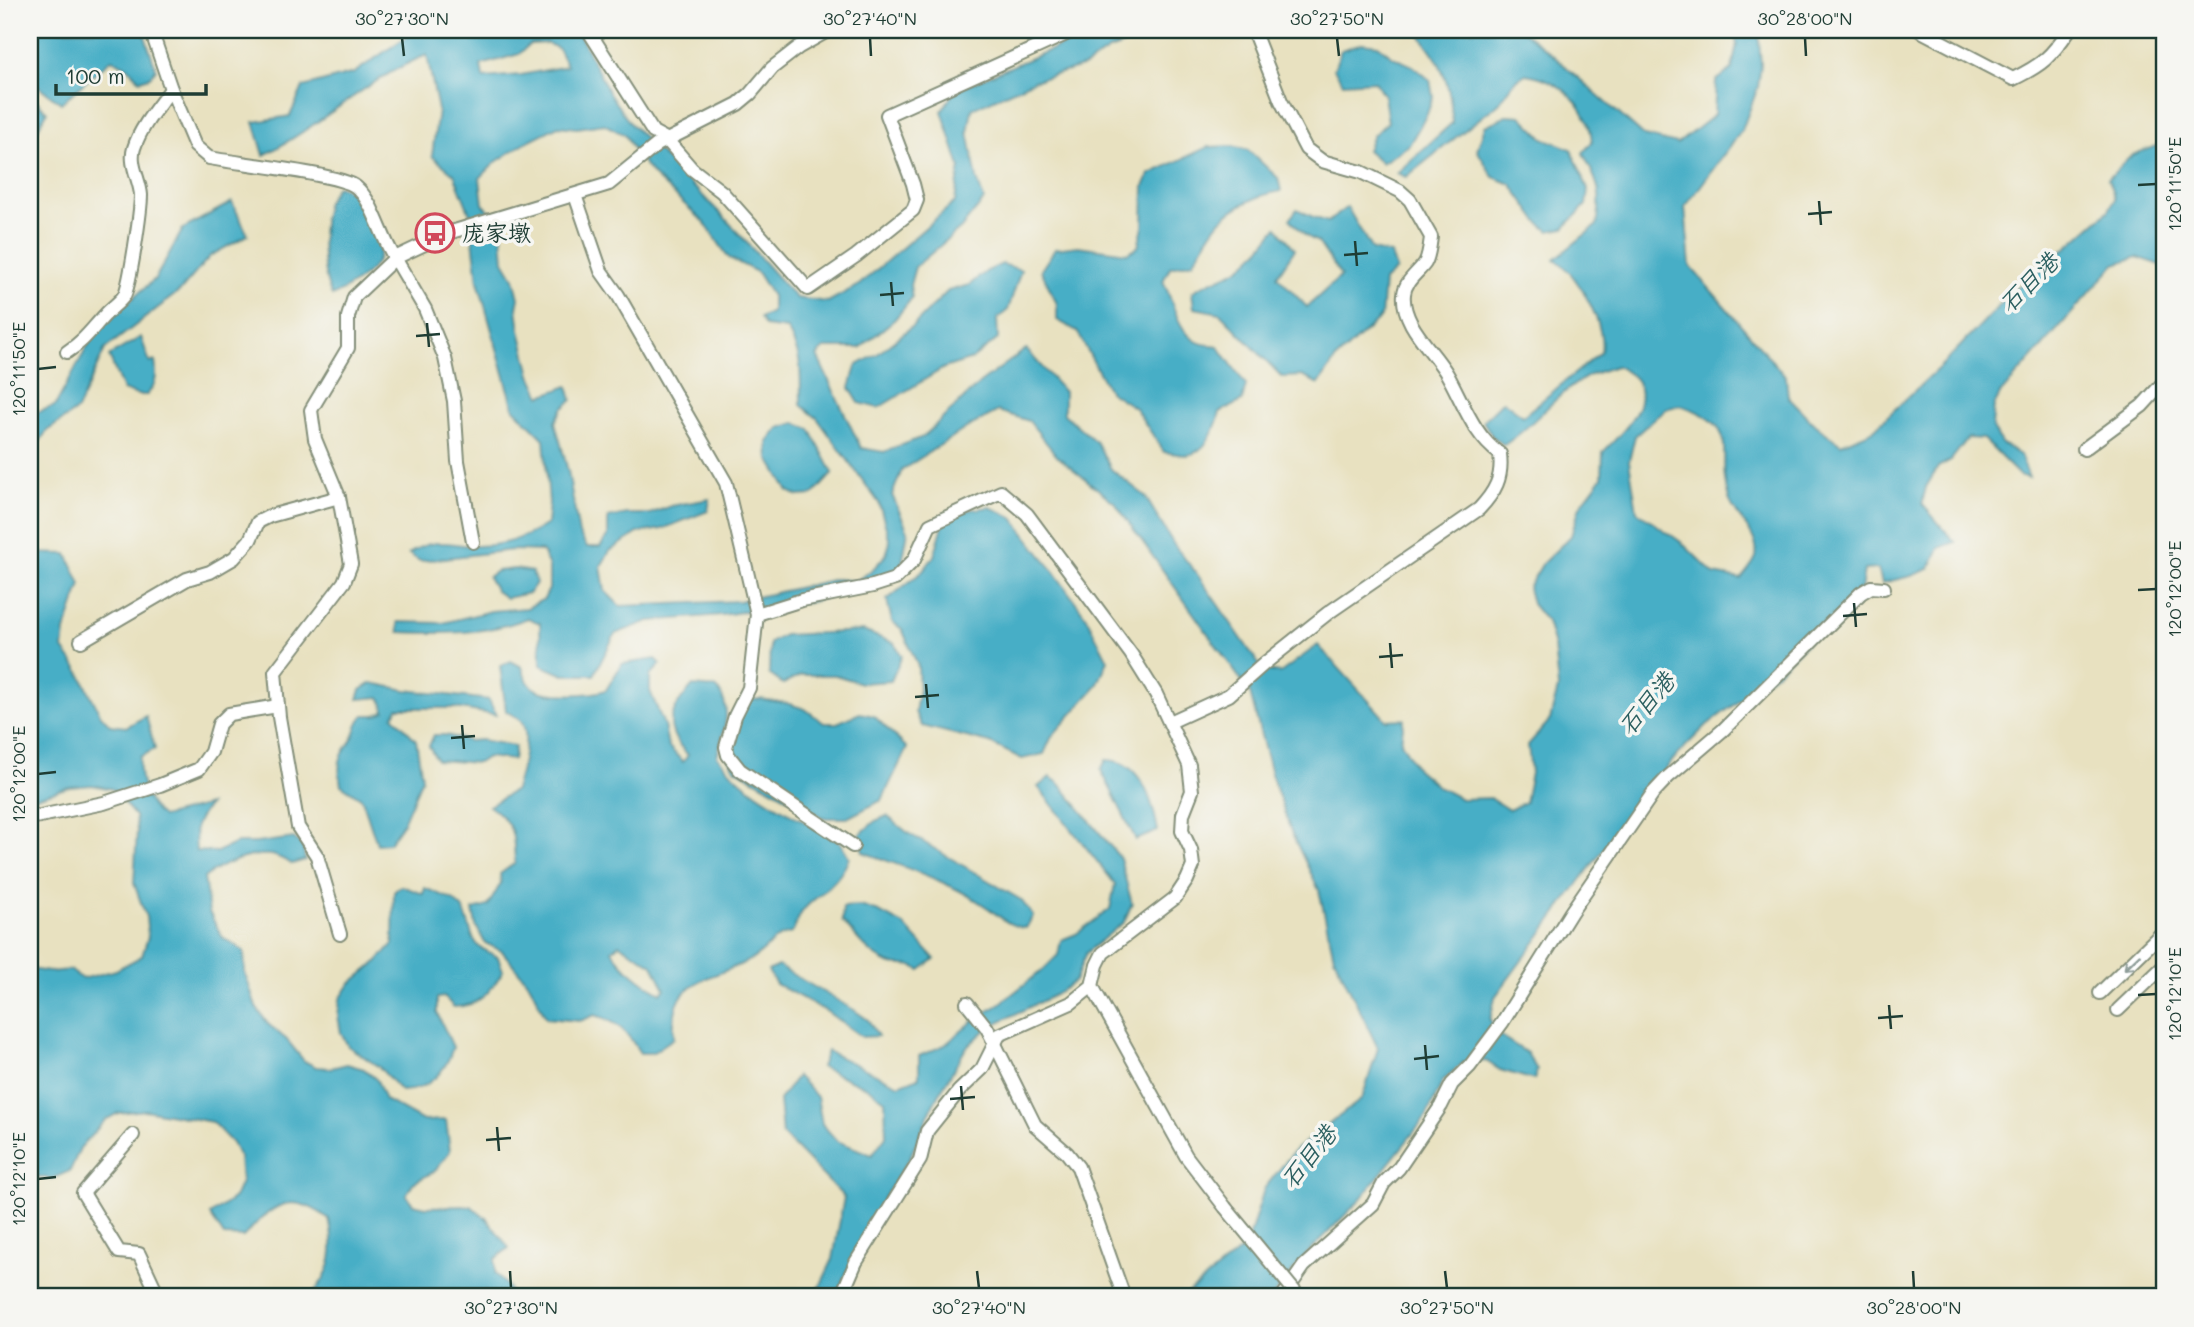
<svg xmlns="http://www.w3.org/2000/svg" width="2194" height="1327" font-family="Mali,'LXGW WenKai TC',sans-serif">
<style>
.water{fill:#47aec6;stroke:#33767d;stroke-width:2;fill-rule:evenodd}
.lines{fill:none;stroke-linecap:round;stroke-linejoin:round}
.minor-casing{stroke:#848f7a;stroke-width:16}
.minor{stroke:#fff;stroke-width:12}
.minor-bridge-casing{stroke:#848f7a;stroke-width:16;stroke-linecap:butt}
.minor-bridge{stroke:#fff;stroke-width:12}
.oneway{stroke:#8f9e9a}
.ticks{fill:none;stroke:#1f3d34;stroke-width:2.5}
.labels{text-anchor:middle;stroke-width:7;stroke-linejoin:round;paint-order:stroke}
.poi-label{font-size:23px;fill:#1f3d34;stroke:#f6f6f2;text-anchor:start}
.water-label{font-size:24px;font-style:italic;fill:#2b5f60;stroke:#f6f6f2}
.neatline{fill:none;stroke:#1f3d34;stroke-width:2.5}
.ticks-label{font-size:18px;text-anchor:middle;fill:#1f3d34}
</style>
<rect width="100%" height="100%" fill="#f6f6f2"/>
<filter id="ink" filterUnits="userSpaceOnUse"><feTurbulence type="fractalNoise" baseFrequency=".0143" numOctaves="2"/><feDisplacementMap in="SourceGraphic" scale="14" xChannelSelector="R" yChannelSelector="G"/><feConvolveMatrix kernelMatrix="1 2 1 2 8 2 1 2 1" color-interpolation-filters="sRGB"/></filter>
<filter id="wash" filterUnits="userSpaceOnUse"><feTurbulence type="fractalNoise" baseFrequency=".00686" numOctaves="4" result="noise"/><feDisplacementMap in="SourceGraphic" scale="28" xChannelSelector="R" yChannelSelector="G"/><feGaussianBlur stdDeviation="1.57" result="paint"/><feColorMatrix in="noise" values="0 0 0 0 0 0 0 0 0 0 0 0 0 0 0 0 0 1.4 0 .05"/><feComposite in="paint" operator="in"/></filter>
<g filter="url(#wash)">
<rect width="100%" height="100%" fill="#e8e1c0"/>
<g class="water">
<polygon points="34,30 143,30 156,69 150,77 140,80 126,66 112,59 61,103 30,80 30,35"/>
<path d="M416 30H577L610 95 630 123 724 217 796 298 828 302 859 285 955 202 960 167 942 111 955 90 1098 30H1163L1109 50 1085 66 1033 81 972 109 968 132 977 179 984 200 961 228 915 267 910 285 912 298 895 319 860 348H824L817 356 861 448 884 452 923 437 980 383 1026 349 1064 392V414L1097 443 1111 469 1145 496 1174 545 1197 574 1263 670 1280 673 1318 645 1386 720 1404 719 1401 742 1417 769 1438 787 1461 799 1490 798 1509 810 1525 802 1531 773 1528 745 1550 720 1558 688 1554 646 1547 622 1532 604 1528 588 1543 563 1571 536 1580 506 1602 477 1603 452C1618 437 1652 406 1637 382 1633 374 1623 370 1616 366 1606 370 1594 372 1585 378 1554 395 1534 426 1504 445L1492 436 1483 421 1503 401 1523 416 1601 352C1606 324 1577 273 1555 259L1597 225C1603 191 1598 183 1583 153L1592 142C1589 106 1561 79 1526 74L1515 81 1499 103 1406 177 1397 173 1452 123C1452 101 1447 77 1436 58 1430 48 1422 40 1418 30H1521L1547 50 1644 136 1677 144 1714 115 1716 81 1732 69 1737 44 1734 30H1758L1761 64 1758 87 1742 130 1685 207 1690 266 1786 377 1788 397 1815 425 1841 444 1872 431 1946 361 2017 287 2031 279 2109 210 2115 199 2108 179 2132 155 2164 143V213L2158 220C2159 236 2164 249 2164 266L2137 257 2115 264 2001 393 1994 406 1992 426 2001 443 2020 455 2029 478 2019 475 1983 439 1968 438 1951 460 1938 467 1926 487 1922 504 1955 542 1939 548 1929 569 1911 576 1882 583 1878 569 1864 570 1861 590 1777 672 1707 725 1677 755 1633 809 1495 997 1490 1020 1496 1033 1527 1053 1537 1070 1534 1080 1500 1070 1486 1061 1464 1062 1443 1081 1426 1117 1358 1202 1305 1256 1272 1297H1183L1247 1245 1264 1189 1295 1150 1362 1099 1378 1048 1334 957 1319 890 1292 834 1271 774 1250 693 1115 503 1057 456 1029 421 998 411 968 427 902 470 892 495 908 531 901 569 863 587 810 602 722 615 649 621 615 634 594 675H564L541 665 540 623 528 618C484 635 446 634 399 632L398 622 443 623 491 611 527 608 544 599 549 589V566L542 551 513 550 420 561 409 554C432 537 447 544 473 546 500 547 524 539 547 524L549 503 544 439 514 409 478 281 470 214 454 174 432 156 438 110 427 55C367 78 321 126 264 155L254 122 290 116 303 87 354 73ZM546 43 558 48 567 66 521 75 483 78 481 65 519 54 530 44ZM604 124 625 135 636 154 654 176 704 222 729 258 757 272 772 296V312L760 318 765 326 787 329C804 359 800 373 801 405L817 418 879 503 890 542 886 555 873 569 856 581 837 579 739 601 620 606 605 591 601 566 610 551 638 533 662 529 708 511 710 499 671 506 650 514H627L608 518V536L600 547H587L579 534 568 471 555 422 562 409 572 400 568 386 541 396 531 375 520 330 517 308 519 298 514 278 504 261 501 222 483 204 480 178 496 162 526 142 558 126 577 128ZM1680 405C1746 426 1714 453 1729 499 1736 518 1760 535 1756 557 1754 564 1745 573 1741 579L1714 574 1681 542 1637 511 1629 461 1635 436 1665 409Z"/>
<polygon points="1362,43 1378,45 1393,57 1413,66 1430,80 1433,97 1427,114 1409,145 1382,163 1367,150 1373,135 1388,122 1384,96 1375,81 1343,83 1334,69 1341,50"/>
<polygon points="30,94 47,112 30,143"/>
<polygon points="1508,115 1521,116 1543,138 1571,149 1588,189 1586,205 1564,228 1549,231 1538,222 1511,184 1493,177 1477,150 1485,126"/>
<path d="M1232 146 1248 150 1278 178 1281 191C1261 194 1236 205 1221 220 1210 232 1202 249 1193 262L1170 267 1163 281C1173 300 1176 329 1196 341 1201 345 1212 345 1218 346L1246 385 1242 401 1220 412C1216 428 1206 453 1187 455 1180 455 1171 453 1164 452L1135 408 1109 391 1077 331 1057 320V304L1041 270 1055 249 1078 246 1127 253 1138 247 1143 227 1144 186 1150 174 1208 147Z"/>
<path d="M337 186C359 188 387 238 378 259 372 274 346 289 332 296 321 274 320 229 326 205 328 198 333 192 337 186Z"/>
<polygon points="232,202 248,235 210,256 181,290 105,349 77,410 47,431 30,455 30,415 55,406 97,329 155,279 183,229"/>
<path d="M1347 207 1372 250 1391 254 1396 270 1384 281 1381 317 1335 360 1319 384 1302 376 1282 377 1220 313 1194 308 1192 292C1207 282 1219 279 1233 272 1252 261 1264 244 1277 227L1295 249 1277 276 1307 307 1341 276 1318 242 1306 236 1290 219 1297 209 1313 217 1328 222Z"/>
<polygon points="1002,264 1021,270 1008,310 997,319 998,339 972,359 944,368 878,408 859,403 850,388 856,366 879,353 915,324 948,291 969,285 987,271"/>
<path d="M141 337 150 363 155 361C157 376 157 383 147 395H137L123 390 109 356Z"/>
<polygon points="795,423 810,429 833,473 813,495 798,496 788,491 769,459 768,442 779,428"/>
<polygon points="990,507 1012,517 1046,561 1085,615 1108,660 1097,686 1052,736 1044,754 1022,759 990,743 922,726 915,712 919,690 918,666 902,629 892,622 887,600 924,570 934,556 944,522 960,511"/>
<path d="M30 553 67 554 81 584 65 631 63 649 79 671 100 714 110 725 126 727 146 716 155 749 140 757C138 779 145 803 162 817L209 805C194 823 194 827 196 851L217 852 236 843H256L294 838 303 846 305 860 292 864C286 861 278 856 271 855 249 853 221 864 204 878L209 912 222 937 244 951 245 973 256 1007 268 1024 287 1040 304 1061 316 1067 331 1068 347 1064 364 1069 377 1080 385 1100 423 1121 446 1120 450 1151 435 1171 413 1183 406 1195 413 1204 426 1207 471 1206 487 1219 509 1248 495 1259V1273L508 1287 510 1297H492L485 1291 484 1297H310C333 1271 336 1252 329 1219 290 1189 273 1205 243 1237L224 1236 210 1215 234 1198 241 1182 239 1157 232 1143 212 1122 145 1110 118 1113 105 1120 80 1148 70 1171 51 1179 30 1175V969L49 972 70 970 82 979 116 970 142 956 148 937 146 917 134 883 137 831 135 816 112 789 92 785 69 787 30 799Z"/>
<polygon points="515,569 532,572 536,583 529,593 506,598 496,591 488,577 497,571"/>
<polygon points="863,631 894,643 902,656 891,681 861,683 835,675 801,675 783,684 769,674 770,643 784,635"/>
<path d="M656 659 661 664 650 676V691L664 725 668 746 683 762 688 755C661 727 669 712 693 686L717 688C734 711 723 731 717 756 747 796 798 816 840 842L849 857C842 880 821 892 805 908 799 914 796 925 792 933 771 936 769 950 752 959 709 982 669 976 674 1038L652 1053H640C627 1032 619 1022 595 1015L580 1021 546 1018 530 985 502 951 485 943 476 926 473 910 488 906 501 883 500 874 515 863C514 834 514 823 489 806L515 790C520 774 532 735 521 721 518 717 510 714 506 711L500 666 511 661 522 667C525 676 528 686 537 690 551 697 592 695 606 690L622 664ZM619 944 653 965 665 989 661 993C644 984 621 967 612 950Z"/>
<path d="M372 683 406 690 489 700 496 715 455 708H398L393 716 416 740 422 778 403 823 389 843 377 844 362 799 341 785C337 762 339 758 352 739 358 731 354 725 364 715H376L385 711 380 697 358 699 361 690Z"/>
<polygon points="760,699 786,703 805,709 824,723 837,723 860,713 874,716 907,748 882,800 847,818 824,818 734,768 726,755 738,717 749,700"/>
<polygon points="434,735 446,735 469,741 481,740 515,746 513,760 487,757 478,763 437,760 429,746"/>
<path d="M1106 760C1141 760 1153 802 1158 831L1136 840 1101 770Z"/>
<polygon points="1050,777 1060,784 1120,858 1132,904 1124,922 1086,953 1075,981 1055,995 990,1026 966,1048 933,1105 910,1157 884,1198 844,1278 837,1297 815,1297 833,1259 844,1197 782,1134 779,1100 797,1076 817,1097 822,1124 837,1141 872,1155 886,1136 885,1100 868,1088 821,1067 827,1051 899,1085 919,1077 919,1056 945,1045 979,1016 997,1006 1044,969 1058,955 1061,940 1076,934 1110,909 1115,884 1038,787"/>
<path d="M887 816 908 833 1021 900 1033 916 1026 928C1009 927 1001 917 988 908 950 881 906 868 863 852L859 835 875 821Z"/>
<path d="M402 886 423 894 425 888 453 900 464 910 473 938 479 947 498 957 503 971C491 991 479 1007 454 1007L444 997 437 998V1013L453 1047C446 1072 428 1091 401 1091L379 1067 348 1046 341 1033 338 1016 340 999 350 984 377 962 393 944 394 891Z"/>
<path d="M860 906 879 912 904 925 935 959 920 970C906 961 900 968 888 963 869 955 856 936 842 921L843 907Z"/>
<polygon points="778,966 854,1010 868,1020 878,1036 862,1037 826,1011 776,984 768,971"/>
</g>
</g>
<g filter="url(#ink)">
<g class="lines">
<g class="minor-casing">
<g id="minor">
<path d="M151 30 171 89 195 146 209 158C235 163 341 174 356 187 374 202 381 238 395 258L448 233 609 184 657 145 738 104 750 94 772 68 799 47 829 30"/>
<polyline points="588,30 653,132 666,139 692,169 722,192 808,289 856,256 913,210 917,200 913,184 887,115 1075,30"/>
<path d="M1919 30 2013 79C2042 65 2051 57 2069 30"/>
<polyline points="575,195 601,271 618,295 726,483 757,614 749,688 735,716 726,747 728,755 740,770 853,846"/>
<path d="M67 352C84 341 91 330 105 315 110 309 119 303 124 296 130 286 141 210 141 195 140 180 129 164 134 148 141 126 158 107 171 89"/>
<polyline points="2084,449 2142,406 2164,382"/>
<polyline points="757,614 802,600 873,586 895,579 914,560 930,525 1001,492 1027,514 1131,654 1156,694 1189,765 1192,791 1183,814 1182,831 1191,850 1193,866 1187,880 1175,898 1103,953 1097,965 1092,986 1071,1003 999,1035 982,1069 959,1091 927,1131 920,1160 856,1262 841,1297"/>
<polyline points="81,641 187,579 210,572 234,558 250,540 258,522 270,516 339,497"/>
<path d="M1170 722 1229 695 1265 663 1328 613 1479 509C1495 492 1503 478 1500 454 1473 435 1463 402 1447 374 1433 350 1401 324 1404 294 1405 281 1418 273 1425 263 1429 256 1430 245 1431 237L1410 200 1400 191 1361 172 1322 161 1306 149 1281 101 1253 30"/>
<polyline points="30,818 104,803 160,785 199,769 211,752 219,724 229,714 278,706"/>
<polyline points="340,934 317,856 298,827 279,717 275,672 344,582 351,564 339,497 315,439 311,410 348,348 348,317 354,297 395,258 425,309 445,358 454,401 458,461 473,542"/>
<polyline points="1092,986 1186,1156 1225,1207"/>
<polyline points="2100,993 2164,931"/>
<polyline points="967,1003 987,1028 1035,1125 1067,1153 1078,1167 1124,1297"/>
<polyline points="2118,1010 2164,966"/>
<polyline points="133,1135 83,1193 119,1252 139,1254 159,1297"/>
<polyline points="1284,1297 1283,1296 1304,1266 1373,1204 1384,1183 1399,1168 1441,1106 1452,1084 1470,1066 1502,1023 1571,912 1653,793 1668,777 1723,730 1861,593 1871,587 1884,588"/>
</g>
</g>
<use href="#minor" class="minor"/>
<g class="minor-bridge-casing">
<polyline id="minor-bridge" points="1225,1207 1296,1293"/>
</g>
<use href="#minor-bridge" class="minor-bridge"/>
</g>
<defs><path id="oneway-shaft" d="M-6 0H5M1.5-3L5.5 0L1.5 3" fill="none" stroke-width="1.6" stroke-linecap="round" stroke-linejoin="round" transform="scale(1.75)"/></defs>
<use class="oneway" href="#oneway-shaft" transform="translate(2132 962) rotate(136)"/>
</g>
<path class="ticks" d="M402 38 404 56M870 38 871 56M1337 38 1339 56M1805 38 1806 56M2138 185 2156 184M1819 201 1821 225M1808 214 1832 212M1355 241 1357 266M1344 255 1368 253M891 282 893 306M880 295 904 293M427 323 429 347M416 336 440 334M38 369 56 367M2138 590 2156 589M1854 603 1856 627M1843 616 1867 614M1390 643 1392 668M1379 657 1403 655M926 684 928 708M915 697 939 695M462 725 464 749M451 738 475 736M38 774 56 772M2138 995 2156 994M1889 1005 1891 1029M1878 1018 1903 1016M1425 1045 1427 1070M1414 1059 1439 1056M961 1086 963 1110M950 1099 975 1097M497 1127 499 1151M486 1140 511 1138M38 1179 56 1177M510 1271 511 1288M977 1271 979 1288M1445 1271 1447 1288M1913 1271 1914 1288"/>
<defs>
<g id="bus-ring" transform="scale(2.0125)"><circle r="9.5" fill="#f6f6f2" stroke="#d1495b" stroke-width="1.5"/><path d="M-5-6H5V4H4V6H2V4H-2V6H-4V4H-5ZM-3.5-4V0h7V-4ZM-3.5 1.2v1.5H-2V1.2ZM2 1.2v1.5H3.5V1.2Z" fill="#d1495b"/></g>
</defs>
<g fill-rule="evenodd">
<use href="#bus-ring" x="435" y="233"/>
</g>
<g class="labels">
<g class="poi-label">
<text x="462" y="241">庞家墩</text>
</g>
<g class="water-label">
<text transform="translate(2029 283) rotate(-45)" y="8">石目港</text>
<text transform="translate(1647 704) rotate(-50)" y="8">石目港</text>
<text transform="translate(1309 1157) rotate(-51)" y="8">石目港</text>
</g>
</g>
<rect width="2194" height="1327" fill="none" stroke="#f6f6f2" stroke-width="77"/>
<path d="M56 84v10h150v-10" fill="none" stroke="#1f3d34" stroke-width="3.5"/>
<text x="66" y="84" font-size="21" fill="#1f3d34" stroke="#f6f6f2" stroke-width="5" paint-order="stroke">100 m</text>
<rect x="38" y="38" width="2118" height="1250" class="neatline"/>
<g class="ticks-label">
<text x="402" y="25">30°27'30"N</text>
<text x="870" y="25">30°27'40"N</text>
<text x="1337" y="25">30°27'50"N</text>
<text x="1805" y="25">30°28'00"N</text>
<text transform="translate(2175 184) rotate(-90)" y="6">120°11'50"E</text>
<text transform="translate(19 369) rotate(-90)" y="6">120°11'50"E</text>
<text transform="translate(2175 589) rotate(-90)" y="6">120°12'00"E</text>
<text transform="translate(19 774) rotate(-90)" y="6">120°12'00"E</text>
<text transform="translate(2175 994) rotate(-90)" y="6">120°12'10"E</text>
<text transform="translate(19 1179) rotate(-90)" y="6">120°12'10"E</text>
<text x="511" y="1314">30°27'30"N</text>
<text x="979" y="1314">30°27'40"N</text>
<text x="1447" y="1314">30°27'50"N</text>
<text x="1914" y="1314">30°28'00"N</text>
</g>
</svg>
